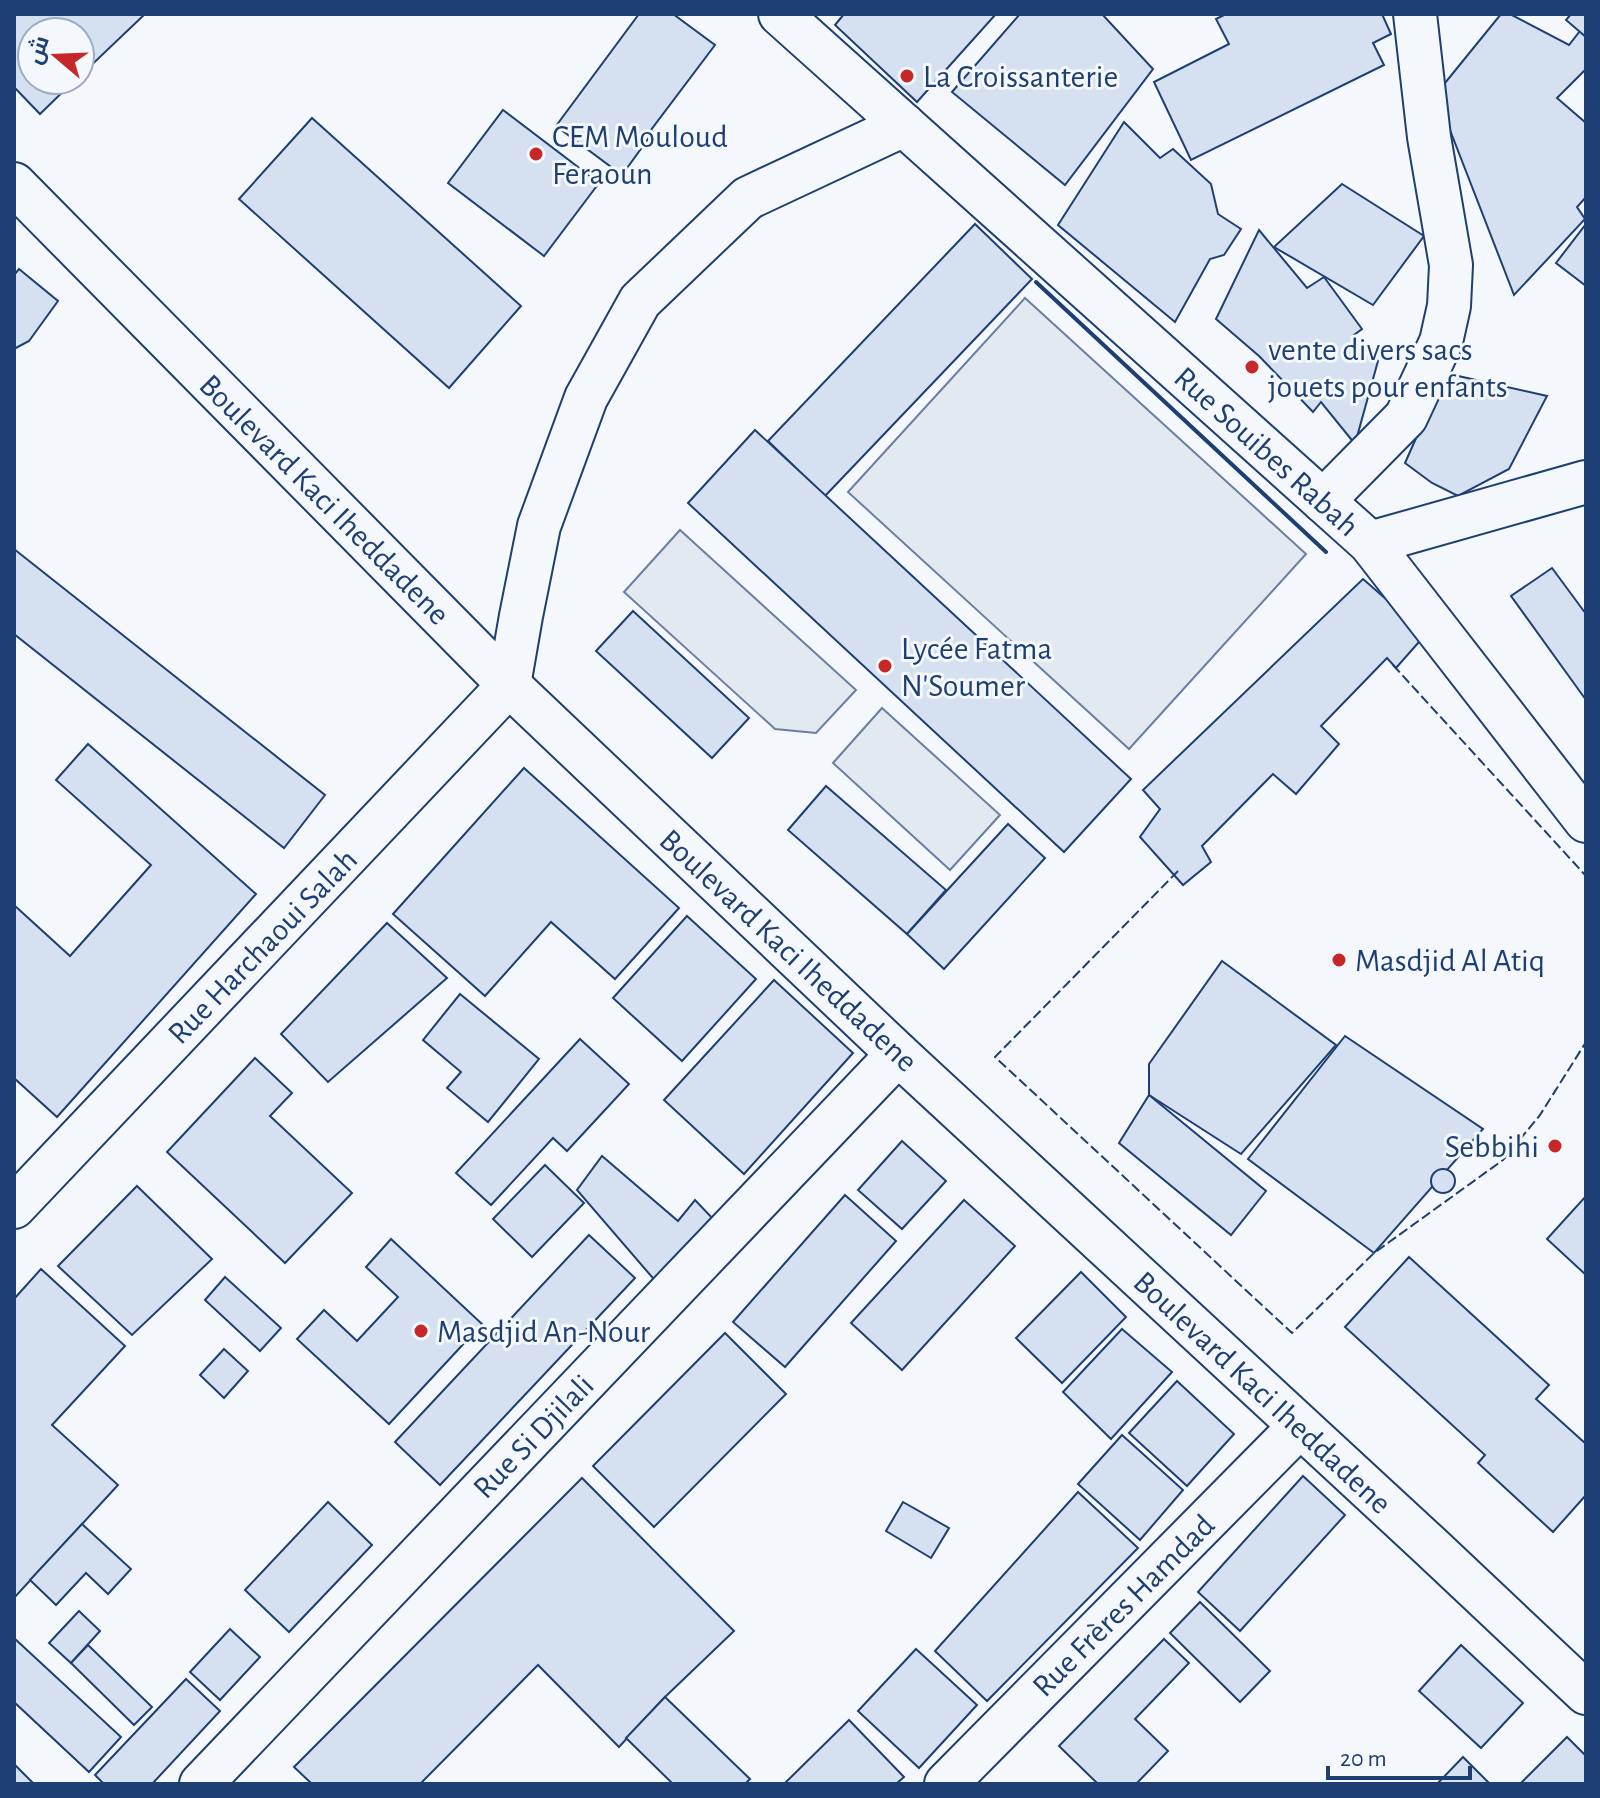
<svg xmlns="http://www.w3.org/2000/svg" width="1600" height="1798" font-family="'Alegreya Sans',Cairo,sans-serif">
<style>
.green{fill:#e3e9f0;stroke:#687fa3;stroke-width:2}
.building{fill:#d5e0f0;stroke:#1d3f73;stroke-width:2}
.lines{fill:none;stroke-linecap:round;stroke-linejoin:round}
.street-casing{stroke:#1d3f73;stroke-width:46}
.street{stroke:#f4f7fb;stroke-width:42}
.fence{stroke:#1d3f73;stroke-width:2;stroke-dasharray:10 4;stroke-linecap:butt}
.wall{stroke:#1d3f73;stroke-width:4}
.poi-dot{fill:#c62828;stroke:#f4f7fb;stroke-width:3}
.labels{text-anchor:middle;stroke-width:6;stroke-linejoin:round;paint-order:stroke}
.poi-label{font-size:32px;fill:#1d3f73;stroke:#f4f7fb;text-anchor:start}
.street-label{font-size:32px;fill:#1d3f73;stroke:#f4f7fb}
</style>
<rect width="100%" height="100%" fill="#f4f7fb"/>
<g class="green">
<polygon points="1025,298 1306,554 1129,749 848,492"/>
<polygon points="680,530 856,690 816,733 775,729 624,592"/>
<polygon points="882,708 1000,815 950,870 833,763"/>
</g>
<g class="building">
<polygon points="14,14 145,14 80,76 80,32 32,32 32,80 75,80 40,114 14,87"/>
<polygon points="639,14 673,14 715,45 651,130 653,132 622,175 556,126"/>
<polygon points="844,14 996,14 917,102 835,25"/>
<polygon points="1020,14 1102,14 1153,69 1065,185 952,92"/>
<polygon points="1226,14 1382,14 1391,34 1373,43 1384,65 1191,160 1154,82 1229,44 1216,19"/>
<polygon points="1501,14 1510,14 1569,45 1580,31 1586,37 1586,69 1557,98 1586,123 1586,197 1577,207 1585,219 1514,295 1436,94"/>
<polygon points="1571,14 1586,14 1586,37 1566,20"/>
<polygon points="503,110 599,183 544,256 448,183"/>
<polygon points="312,118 521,306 449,388 239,199"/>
<polygon points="1124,122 1160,158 1173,149 1211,184 1218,214 1241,229 1224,255 1210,259 1175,322 1058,225"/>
<polygon points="1342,184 1424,236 1373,305 1274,247"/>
<polygon points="975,224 1032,279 825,496 768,441"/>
<polygon points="1586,224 1586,286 1556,263"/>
<polygon points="1259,230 1307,288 1324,277 1362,329 1354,335 1378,361 1355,444 1321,402 1313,412 1259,356 1216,319"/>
<polygon points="19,269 58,301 29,341 14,349 14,275"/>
<polygon points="1445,373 1547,396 1509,469 1458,496 1432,483 1405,463"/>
<polygon points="755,430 1131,779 1064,852 688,503"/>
<polygon points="14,549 325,795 284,848 14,634"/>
<polygon points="1552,568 1586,614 1586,700 1511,596"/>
<polygon points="1363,579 1426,634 1396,668 1387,658 1321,726 1339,744 1296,794 1273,774 1202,846 1211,862 1183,885 1140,837 1160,809 1143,790"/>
<polygon points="633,611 749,718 712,758 596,651"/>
<polygon points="88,744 256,894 57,1117 14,1078 14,905 70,956 151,865 56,780"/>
<polygon points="524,768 679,908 615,979 551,922 485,996 393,914"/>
<polygon points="826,786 946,890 907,934 788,830"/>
<polygon points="1008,824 1045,858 944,969 907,934"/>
<polygon points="687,916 756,979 682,1061 613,998"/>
<polygon points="387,923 447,978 328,1082 281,1034"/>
<polygon points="1222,961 1336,1045 1241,1154 1149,1095 1149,1064"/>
<polygon points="774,980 853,1053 744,1174 664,1100"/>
<polygon points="460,994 539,1059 488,1122 447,1088 461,1072 423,1040"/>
<polygon points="1345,1036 1483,1129 1374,1253 1248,1159"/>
<polygon points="580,1039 629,1084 567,1151 553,1138 491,1205 456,1173"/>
<polygon points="255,1058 292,1093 270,1116 352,1193 285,1263 167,1152"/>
<polygon points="1149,1095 1266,1191 1231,1235 1119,1143"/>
<polygon points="902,1141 946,1181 902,1229 858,1190"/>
<polygon points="602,1156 678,1221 695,1200 716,1222 658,1284 577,1190"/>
<polygon points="545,1165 584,1203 532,1257 493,1219"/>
<circle cx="1443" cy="1181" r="12"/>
<polygon points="137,1186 212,1259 132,1335 58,1266"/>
<polygon points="845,1195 896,1241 785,1367 733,1322"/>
<polygon points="1586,1196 1586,1275 1547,1239"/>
<polygon points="964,1200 1015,1246 902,1370 851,1323"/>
<polygon points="589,1235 635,1278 440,1485 395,1442"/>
<polygon points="391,1239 482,1324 389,1424 297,1339 324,1310 357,1341 398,1297 366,1267"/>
<polygon points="1409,1257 1549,1385 1536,1399 1586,1444 1586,1495 1553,1532 1478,1463 1485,1455 1345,1327"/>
<polygon points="41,1269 125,1346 52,1425 118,1485 14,1598 14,1299"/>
<polygon points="1081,1272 1126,1317 1062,1383 1016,1338"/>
<polygon points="225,1277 281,1328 260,1351 205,1300"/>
<polygon points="1122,1329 1172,1372 1111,1439 1063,1392"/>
<polygon points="725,1333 786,1394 654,1527 593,1466"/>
<polygon points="224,1349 248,1371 224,1398 200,1375"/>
<polygon points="1177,1381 1234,1434 1187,1486 1129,1433"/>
<polygon points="1122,1435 1183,1490 1140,1540 1078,1484"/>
<polygon points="1303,1476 1345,1515 1240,1631 1198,1592"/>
<polygon points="582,1478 734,1631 665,1697 619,1747 538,1665 420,1784 312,1784 294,1767"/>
<polygon points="1078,1492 1138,1548 987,1701 935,1651"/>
<polygon points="328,1502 372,1545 289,1632 245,1590"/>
<polygon points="903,1502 949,1528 931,1558 886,1531"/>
<polygon points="82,1524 131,1569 108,1594 86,1573 56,1605 30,1580"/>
<polygon points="1200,1602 1270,1671 1240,1702 1170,1633"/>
<polygon points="79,1611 100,1631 71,1663 49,1643"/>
<polygon points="230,1629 260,1657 220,1700 190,1672"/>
<polygon points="14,1638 121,1737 89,1772 14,1702"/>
<polygon points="1164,1639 1189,1663 1135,1719 1168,1751 1136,1784 1098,1784 1059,1746"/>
<polygon points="88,1645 152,1707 134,1725 71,1663"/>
<polygon points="1461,1645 1523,1703 1481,1748 1419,1691"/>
<polygon points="916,1649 977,1705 919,1768 858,1711"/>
<polygon points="186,1679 220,1711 152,1784 104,1784 95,1775"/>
<polygon points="665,1697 750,1779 745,1784 673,1784 626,1738"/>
<polygon points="849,1720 904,1777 896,1784 784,1784"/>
<polygon points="1567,1737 1586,1756 1586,1784 1520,1784"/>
<polygon points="1463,1757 1490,1784 1437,1784"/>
<polygon points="14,1764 34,1784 14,1784"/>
</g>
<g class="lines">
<g class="street-casing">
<g id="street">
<polyline points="780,14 1370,543 1586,821"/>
<polyline points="14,184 509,685 898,1054 1429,1545 1586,1693"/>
<polyline points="1323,501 1406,417 1441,342 1449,306 1451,265 1429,137 1415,14"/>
<polyline points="1370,543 1586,482"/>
<polyline points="14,1207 509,685 521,616 539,526 586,398 640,301 748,198 904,125"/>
<polyline points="201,1784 898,1054"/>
<polyline points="946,1784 1300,1426"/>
</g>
</g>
<use href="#street" class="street"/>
<g class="fence">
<polyline points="1393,665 1586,876"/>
<polyline points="1178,871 995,1057 1292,1333 1374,1253 1503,1160 1540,1115 1586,1042"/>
</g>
<polyline class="wall" points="1036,282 1326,552"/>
</g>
<g class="poi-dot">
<circle cx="907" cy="76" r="8"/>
<circle cx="536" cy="154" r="8"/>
<circle cx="1252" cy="367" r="8"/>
<circle cx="885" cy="666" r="8"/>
<circle cx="1339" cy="960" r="8"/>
<circle cx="1555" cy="1146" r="8"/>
<circle cx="421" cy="1331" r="8"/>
</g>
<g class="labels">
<g class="poi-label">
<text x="923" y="87">La Croissanterie</text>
<text x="552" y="147">CEM Mouloud<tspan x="552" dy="37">Feraoun</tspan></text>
<text x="1268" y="360">vente divers sacs<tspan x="1268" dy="37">jouets pour enfants</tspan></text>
<text x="901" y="659">Lycée Fatma<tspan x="901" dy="37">N'Soumer</tspan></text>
<text x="1355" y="971">Masdjid Al Atiq</text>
<text x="1539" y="1157" text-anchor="end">Sebbihi</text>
<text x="437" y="1342">Masdjid An-Nour</text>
</g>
<g class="street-label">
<text transform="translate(1267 451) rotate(42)" y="11">Rue Souibes Rabah</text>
<text transform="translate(325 499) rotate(45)" y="11">Boulevard Kaci Iheddadene</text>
<text transform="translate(262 946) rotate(-46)" y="11">Rue Harchaoui Salah</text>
<text transform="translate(789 950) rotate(43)" y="11">Boulevard Kaci Iheddadene</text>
<text transform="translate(1263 1392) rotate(43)" y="11">Boulevard Kaci Iheddadene</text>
<text transform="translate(533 1436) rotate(-46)" y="11">Rue Si Djilali</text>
<text transform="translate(1123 1605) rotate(-45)" y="11">Rue Frères Hamdad</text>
</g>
</g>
<rect width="1600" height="1798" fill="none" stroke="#1d3f73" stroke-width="32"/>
<g transform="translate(56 56) rotate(289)"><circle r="38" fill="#f4f7fb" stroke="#9eadc5" stroke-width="2"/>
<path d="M0-6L14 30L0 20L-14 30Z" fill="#c62828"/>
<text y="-12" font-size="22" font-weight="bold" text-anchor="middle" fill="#1d3f73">ش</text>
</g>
<path d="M1328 1766v12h142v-12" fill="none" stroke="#1d3f73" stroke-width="4"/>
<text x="1340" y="1766" font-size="24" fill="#1d3f73" stroke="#f4f7fb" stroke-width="6" paint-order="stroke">20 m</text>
</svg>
